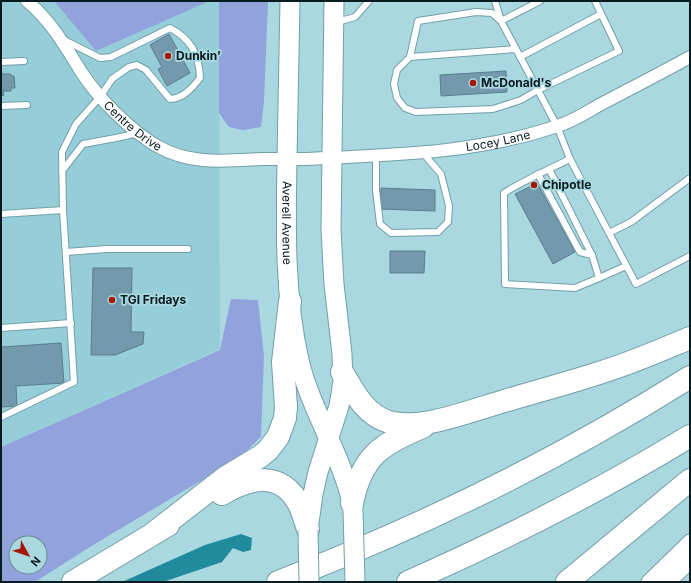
<svg xmlns="http://www.w3.org/2000/svg" width="691" height="583" font-family="Inter,sans-serif">
<style>
.built{fill:#95ced9}
.green{fill:#91a2dc;fill-rule:evenodd}
.water{fill:#1f8b9c}
.building{fill:#7499ac;stroke:#597d90}
.lines{fill:none;stroke-linecap:round;stroke-linejoin:round}
.service-casing{stroke:#729fa8;stroke-width:8}
.minor-casing{stroke:#729fa8;stroke-width:14}
.tertiary-casing{stroke:#729fa8;stroke-width:17}
.primary-casing{stroke:#729fa8;stroke-width:21}
.motorway-casing{stroke:#729fa8;stroke-width:24}
.service{stroke:#fff;stroke-width:6}
.minor{stroke:#fff;stroke-width:12}
.tertiary{stroke:#fff;stroke-width:15}
.primary{stroke:#fff;stroke-width:19}
.motorway{stroke:#fff;stroke-width:22}
.primary-bridge-casing{stroke:#729fa8;stroke-width:21;stroke-linecap:butt}
.primary-bridge{stroke:#fff;stroke-width:19}
.poi-dot{fill:#a71600;stroke:#a9d8e1;stroke-width:1.5}
.labels{text-anchor:middle;stroke-width:3.5;stroke-linejoin:round;paint-order:stroke}
.poi-label{font-size:12px;font-weight:bold;fill:#081b1e;stroke:#a9d8e1;text-anchor:start}
.street-label{font-size:12px;fill:#081b1e;stroke:#a9d8e1}
</style>
<rect width="100%" height="100%" fill="#a9d8e1"/>
<polygon class="built" points="1,1 54,1 96,51 210,1 219,1 220,349 1,447"/>
<g class="green">
<polygon points="54,1 210,1 96,51"/>
<polygon points="219,1 268,1 264,101 261,127 243,130 229,127 219,113"/>
<path d="M231 299 258 300 264 356 261 437 239 458 93 545 35 582H1V447L220 350ZM16 543H40V567H16Z"/>
</g>
<polygon class="water" points="241,534 252,538 251,550 243,552 233,548 222,562 163,582 122,582 205,545"/>
<g class="building">
<polygon points="169,34 190,73 167,86 158,69 162,67 150,45"/>
<polygon points="506,71 507,92 441,96 440,75"/>
<polygon points="1,74 11,74 11,76 14,76 15,88 11,88 11,91 3,91 4,95 1,96"/>
<polygon points="537,183 575,252 553,264 515,194"/>
<polygon points="381,188 435,190 435,211 380,209"/>
<polygon points="390,251 425,251 424,273 390,273"/>
<polygon points="93,268 132,268 131,332 144,332 143,344 115,355 91,355"/>
<polygon points="61,343 64,383 16,386 17,406 1,407 1,347"/>
</g>
<g class="lines">
<g class="service-casing">
<g id="service">
<polyline points="495,1 501,21 557,126 570,159 636,284 690,256"/>
<polyline points="501,21 540,1"/>
<polyline points="337,22 355,17 369,1"/>
<polyline points="516,49 410,57 397,70 394,84 397,98 405,108 416,112 493,109 521,100 538,90 619,51 595,1"/>
<polyline points="410,57 418,21 476,12 492,13 501,21"/>
<polyline points="520,57 601,14"/>
<polyline points="1,62 24,61"/>
<polyline points="1,106 27,105"/>
<polyline points="376,155 376,190 380,224 391,233 438,232 448,222 449,206 441,174 423,153"/>
<path d="M549 169 592 255 599 278 575 288 505 284 504 193C525 180 547 170 570 159"/>
<polyline points="62,171 83,144 116,138 138,133"/>
<polyline points="538,174 580,252 592,255"/>
<polyline points="1,214 63,210"/>
<polyline points="609,233 631,222 690,178"/>
<polyline points="66,252 106,249 188,249"/>
<polyline points="599,278 626,266"/>
<polyline points="1,328 71,323"/>
<path d="M1 417 74 382 63 210 62 152 76 124 100 97 112 79 129 67 137 65 146 70 170 99C183 99 193 87 200 78 199 54 191 39 170 28L111 57 100 58 64 40"/>
</g>
</g>
<g class="minor-casing">
<g id="minor">
<path id="s1" d="M27 1C52 22 65 46 82 73 98 98 131 131 157 146 190 165 224 161 260 159 274 159 288 159 302 159 389 155 480 154 563 124 577 119 590 110 603 103 632 88 661 73 690 57"/>
</g>
</g>
<g class="tertiary-casing">
<g id="tertiary">
<polyline points="649,582 690,542"/>
<polyline points="668,582 690,561"/>
</g>
</g>
<g class="primary-casing">
<g id="primary">
<path id="s2" d="M290 1C289 53 288 106 287 158 286 225 284 293 299 360 311 411 342 455 353 507"/>
<polyline points="308,530 313,494 318,472 339,406 343,381 342,354 334,284 331,230 334,1"/>
</g>
</g>
<g class="motorway-casing">
<g id="motorway">
<path d="M342 372C354 392 365 415 389 422 420 431 470 411 501 402 534 392 569 383 602 372 632 363 661 350 690 338"/>
<path d="M222 494C250 477 282 470 300 506 303 514 306 522 308 530"/>
<path d="M352 503C362 456 381 444 423 427"/>
<polyline points="155,532 226,477 261,456 268,450 278,437 285,418 286,407 283,362 290,301"/>
<polyline points="73,582 168,525"/>
<path d="M278 582C421 527 560 459 690 377"/>
<path d="M408 582C505 539 600 491 690 436"/>
<polyline points="567,582 690,480"/>
</g>
</g>
<use href="#service" class="service"/>
<use href="#minor" class="minor"/>
<use href="#tertiary" class="tertiary"/>
<use href="#primary" class="primary"/>
<use href="#motorway" class="motorway"/>
<g class="primary-bridge-casing">
<g id="primary-bridge">
<polyline points="353,511 355,582"/>
<polyline points="308,530 309,582"/>
</g>
</g>
<use href="#primary-bridge" class="primary-bridge"/>
</g>
<g class="poi-dot">
<circle cx="168" cy="56" r="4"/>
<circle cx="473" cy="83" r="4"/>
<circle cx="534" cy="185" r="4"/>
<circle cx="112" cy="300" r="4"/>
</g>
<g class="labels">
<g class="poi-label">
<text x="176" y="60">Dunkin'</text>
<text x="481" y="87">McDonald's</text>
<text x="542" y="189">Chipotle</text>
<text x="120" y="304">TGI Fridays</text>
</g>
<g class="street-label">
<text dy="4" stroke="none"><textPath href="#s1" startOffset="165">Centre Drive</textPath></text>
<text dy="4" stroke="none"><textPath href="#s1" startOffset="541">Locey Lane</textPath></text>
<text dy="4" stroke="none"><textPath href="#s2" startOffset="222">Averell Avenue</textPath></text>
</g>
</g>
<rect width="691" height="583" fill="none" stroke="#081b1e" stroke-width="4"/>
<g transform="translate(28 555) rotate(130)"><circle r="19" fill="#a9d8e1" stroke="#698c93"/>
<path d="M0-3L7 15L0 10L-7 15Z" fill="#a71600"/>
<text y="-6" font-size="11" font-weight="bold" text-anchor="middle" fill="#081b1e">N</text>
</g>
</svg>
